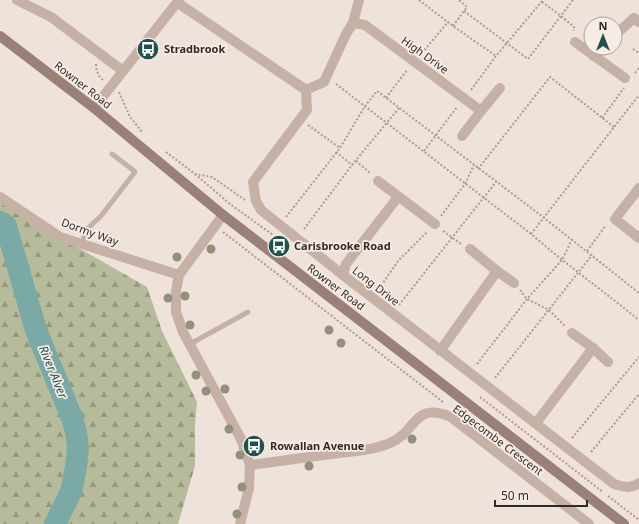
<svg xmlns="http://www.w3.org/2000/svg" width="639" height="524" font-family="'Noto Sans',sans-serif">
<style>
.forest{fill:url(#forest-firs)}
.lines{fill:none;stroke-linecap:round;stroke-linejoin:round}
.river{stroke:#7ba9a5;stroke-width:22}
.path{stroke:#b19a91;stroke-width:2;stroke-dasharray:2 2;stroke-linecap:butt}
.service{stroke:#c6b1a7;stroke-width:5}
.minor{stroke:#c6b1a7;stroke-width:10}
.tertiary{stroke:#c6b1a7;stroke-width:10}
.secondary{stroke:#998079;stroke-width:10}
.tree{fill:#93917b}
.labels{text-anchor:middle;stroke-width:3.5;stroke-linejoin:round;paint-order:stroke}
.poi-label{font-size:11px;font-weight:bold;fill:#332927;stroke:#f7ede6;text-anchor:start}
.street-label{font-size:11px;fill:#332927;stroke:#f7ede6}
.water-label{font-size:12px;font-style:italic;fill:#20514d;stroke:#f7ede6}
</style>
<defs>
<pattern id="forest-firs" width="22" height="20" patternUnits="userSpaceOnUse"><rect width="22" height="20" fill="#b6bc9b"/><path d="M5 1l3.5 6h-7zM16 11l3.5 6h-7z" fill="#95997e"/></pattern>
</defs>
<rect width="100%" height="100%" fill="#efe2da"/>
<polygon class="forest" points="0,203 147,287 162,331 197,402 195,424 195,466 178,524 0,524"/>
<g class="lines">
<polyline class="river" points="0,222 6,226 36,330 72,418 76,432 78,448 76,467 71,492 55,524"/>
<g class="path">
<polyline points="419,0 453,26 496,56"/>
<polyline points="542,2 561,16 574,27 574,31"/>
<polyline points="464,11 528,59 573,0"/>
<polyline points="453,26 467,7 459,0"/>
<polyline points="633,49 639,53"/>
<polyline points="422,53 448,22"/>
<path d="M96 64C96 70 98 76 103 80"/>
<polyline points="635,73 639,68"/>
<path d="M336 84 531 234C566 264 603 291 639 320"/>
<polyline points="471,90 496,56 543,0"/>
<polyline points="119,92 130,117 143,133"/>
<polyline points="386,98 407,70"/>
<polyline points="602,118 624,88"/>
<polyline points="308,125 340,148"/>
<polyline points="424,151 457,107"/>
<polyline points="166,152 195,174 212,177 245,200"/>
<polyline points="336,152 352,165"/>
<polyline points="356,161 370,173"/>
<polyline points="478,169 550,77 614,127"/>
<polyline points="195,174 230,204 273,235"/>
<polyline points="441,216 465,184 474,165"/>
<polyline points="286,217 340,148 365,106 377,91 543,217 639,293"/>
<polyline points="304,229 352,165 399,108"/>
<polyline points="443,231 461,244"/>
<polyline points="223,232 443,402"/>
<polyline points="531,234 639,95"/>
<polyline points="587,251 606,225"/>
<polyline points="379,289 398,261 427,232"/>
<polyline points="520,290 527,299 549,310 565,326"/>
<polyline points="399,305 496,182"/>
<polyline points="477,364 527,299 562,260 572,239"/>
<polyline points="495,378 592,255"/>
<polyline points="480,397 603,492"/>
<polyline points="572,438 639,357"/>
<polyline points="591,452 639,394"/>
<polyline points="608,496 639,520"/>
</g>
<g class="service">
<polyline points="82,244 86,230 101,216 135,172 133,170 112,154"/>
<polyline points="190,344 248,312"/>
</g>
<g class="minor">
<polyline points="17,0 51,17 123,71"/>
<path d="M178 3 306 90 307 110 253 182 256 201 261 210 343 275 614 484C623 487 631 489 639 483"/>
<polyline points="353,23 365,25 481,111"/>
<polyline points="615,35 634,18 639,22"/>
<polyline points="575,42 625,78"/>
<polyline points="593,56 601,48"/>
<polyline points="306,90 324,82 346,34 353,23 359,0"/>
<polyline points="462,136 481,111 500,88"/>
<polyline points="378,181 435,224"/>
<polyline points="639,188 615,219 639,238"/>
<polyline points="0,197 60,237 179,275"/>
<polyline points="223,215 179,275 176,291 176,312 183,332 241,439 250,465 249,488 240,524"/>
<polyline points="470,249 497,271 514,283"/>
<polyline points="343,275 346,264 398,197"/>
<polyline points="572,333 593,348 608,362"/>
<polyline points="440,351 497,271"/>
<polyline points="536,423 593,348"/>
<path d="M250 465C280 461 309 457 339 453 355 451 374 450 390 443 417 432 413 401 451 417L589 524"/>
</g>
<polyline class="tertiary" points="94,108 179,0"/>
<polyline class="secondary" points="0,36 94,108 223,215 624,524"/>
</g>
<g class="tree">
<circle cx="211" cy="249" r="4.5"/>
<circle cx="177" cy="257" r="4.5"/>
<circle cx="185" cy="296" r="4.5"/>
<circle cx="168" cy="298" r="4.5"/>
<circle cx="190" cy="325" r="4.5"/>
<circle cx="329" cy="330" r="4.5"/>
<circle cx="341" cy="343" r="4.5"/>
<circle cx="196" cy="375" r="4.5"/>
<circle cx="225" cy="389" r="4.5"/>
<circle cx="206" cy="391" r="4.5"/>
<circle cx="229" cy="429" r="4.5"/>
<circle cx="412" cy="439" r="4.5"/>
<circle cx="240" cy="455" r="4.5"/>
<circle cx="309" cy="466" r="4.5"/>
<circle cx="242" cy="487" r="4.5"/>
<circle cx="237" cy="514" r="4.5"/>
</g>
<defs>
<g id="bus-disc" transform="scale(1.15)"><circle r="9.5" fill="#20514d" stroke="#f7ede6"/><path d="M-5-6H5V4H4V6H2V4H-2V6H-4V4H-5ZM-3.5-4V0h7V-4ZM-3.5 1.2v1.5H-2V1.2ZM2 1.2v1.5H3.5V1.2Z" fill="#fff"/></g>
</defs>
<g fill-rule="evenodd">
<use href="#bus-disc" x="148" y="49"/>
<use href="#bus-disc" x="279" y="246"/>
<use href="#bus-disc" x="254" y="446"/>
</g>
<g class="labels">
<g class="poi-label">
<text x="164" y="53">Stradbrook</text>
<text x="294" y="250">Carisbrooke Road</text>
<text x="270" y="450">Rowallan Avenue</text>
</g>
<g class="street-label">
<text transform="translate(425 55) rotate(36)" y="4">High Drive</text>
<text transform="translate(83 85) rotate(38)" y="4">Rowner Road</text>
<text transform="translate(90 232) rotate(20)" y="4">Dormy Way</text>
<text transform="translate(376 286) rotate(38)" y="4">Long Drive</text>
<text transform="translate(336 287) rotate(37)" y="4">Rowner Road</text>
<text transform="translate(498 440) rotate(37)" y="4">Edgecombe Crescent</text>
</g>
<g class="water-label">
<text transform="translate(53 372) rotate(68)" y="4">River Alver</text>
</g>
</g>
<g transform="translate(603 36)"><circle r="19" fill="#f7ede6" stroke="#a99f9a"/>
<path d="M0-3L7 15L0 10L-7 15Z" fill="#20514d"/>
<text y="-6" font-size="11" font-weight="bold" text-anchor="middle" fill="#332927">N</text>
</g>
<path d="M495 500v6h92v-6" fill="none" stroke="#332927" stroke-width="2"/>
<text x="501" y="500" font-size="12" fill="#332927" stroke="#f7ede6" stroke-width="3" paint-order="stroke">50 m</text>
</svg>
